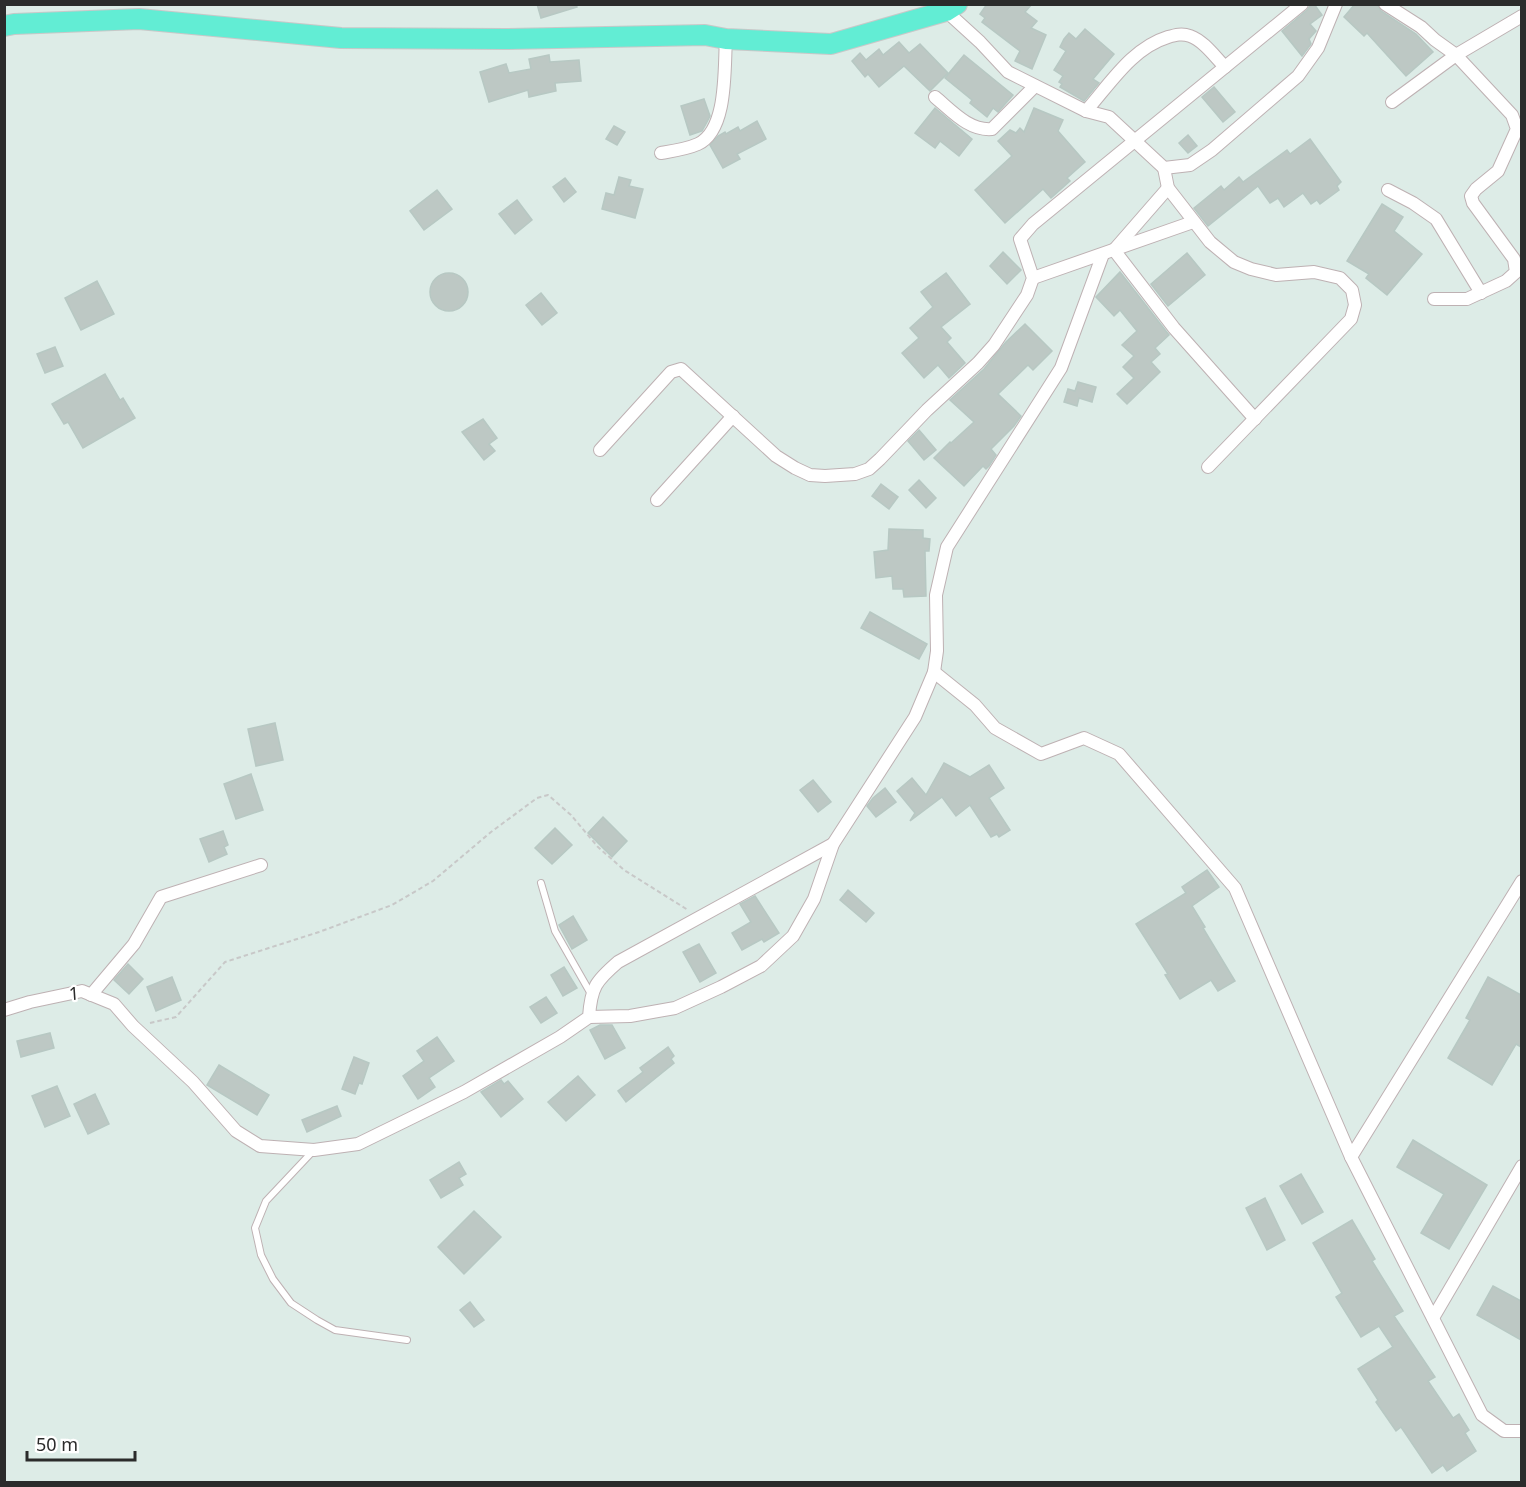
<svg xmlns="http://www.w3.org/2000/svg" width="1526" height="1487" font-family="'Noto Sans',sans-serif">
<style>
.building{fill:#bdc8c4;stroke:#b7c8c3;stroke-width:1.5}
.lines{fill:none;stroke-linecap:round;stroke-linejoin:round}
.lane-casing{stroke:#beb1b3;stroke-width:8}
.street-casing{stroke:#beb1b3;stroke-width:14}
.primary-casing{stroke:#c8c8c8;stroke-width:22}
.path{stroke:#c8c8c8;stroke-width:2;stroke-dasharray:4.5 3;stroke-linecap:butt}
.lane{stroke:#fff;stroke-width:6}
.street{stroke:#fff;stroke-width:12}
.primary{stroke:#62edd4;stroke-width:20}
.labels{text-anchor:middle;stroke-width:4.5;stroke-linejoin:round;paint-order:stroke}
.street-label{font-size:18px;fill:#2b2b2b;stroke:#fff}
</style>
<rect width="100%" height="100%" fill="#ddece7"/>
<g class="building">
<polygon points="537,4 576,4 577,7 541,18"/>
<polygon points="987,4 1032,4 1025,12 1037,21 1031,28 1046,35 1032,69 1015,61 1020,51 982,22 985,18 980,14"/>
<polygon points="1314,4 1322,15 1310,24 1316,31 1309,39 1311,44 1302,56 1282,31 1307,10 1310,6"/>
<polygon points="1355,4 1377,4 1381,11 1416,34 1433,52 1406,76 1367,33 1364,36 1344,17"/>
<polygon points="1085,29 1114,54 1093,79 1099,83 1084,101 1060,87 1062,84 1059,82 1063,76 1054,70 1066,51 1060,47 1064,39 1069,33 1076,39"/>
<polygon points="899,42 909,53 920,44 948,73 930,91 904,66 879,87 868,74 865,77 852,61 860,53 866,60 879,49 883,55"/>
<polygon points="549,55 550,62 579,60 581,81 555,83 556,91 529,97 528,90 489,102 480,72 506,64 509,73 531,69 529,59"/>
<polygon points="964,55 1013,95 998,112 993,108 987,117 970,103 972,100 945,78"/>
<polygon points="1214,87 1235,112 1223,122 1202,97"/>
<polygon points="704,99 710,116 707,122 702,131 690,135 681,106"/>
<polygon points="935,108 972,139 959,156 940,141 935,148 915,133"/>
<polygon points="1034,108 1063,120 1058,131 1085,162 1067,178 1070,181 1051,198 1043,189 1005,223 975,190 1012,156 998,141 1010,130 1016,133 1020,128 1024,132"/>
<polygon points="757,121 766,139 737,154 740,159 723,168 710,145 718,136 725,132 726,134 738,127 740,131"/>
<polygon points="614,126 625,132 617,145 606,139"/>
<polygon points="1188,135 1197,146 1188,153 1179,143"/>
<polygon points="1310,139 1341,182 1337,186 1339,190 1320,204 1317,200 1311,204 1303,193 1284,207 1278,198 1270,203 1258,186 1208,226 1194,208 1221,186 1224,190 1239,177 1243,182 1287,150 1290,154"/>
<polygon points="619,177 631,180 629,186 643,189 635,218 602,209 606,193 614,195"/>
<polygon points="565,178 576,192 564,202 553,187"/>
<polygon points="437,190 452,209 424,230 410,211"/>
<polygon points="517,200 532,220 515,234 499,214"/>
<polygon points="1382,204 1403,217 1394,231 1422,254 1387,295 1366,278 1369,274 1347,261"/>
<polygon points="1003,252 1021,270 1007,284 990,266"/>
<polygon points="1187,253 1205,275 1168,306 1151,284"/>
<polygon points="1120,272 1169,335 1155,348 1160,354 1151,362 1160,372 1127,404 1117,394 1134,378 1123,367 1134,356 1122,345 1137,331 1120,310 1114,316 1096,297"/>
<circle cx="449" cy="292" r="19"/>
<polygon points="946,273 970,304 941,327 951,338 947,342 965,363 949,378 938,365 924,378 902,353 919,338 910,328 933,307 921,292"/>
<polygon points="97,281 114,314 81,330 65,298"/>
<polygon points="541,293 557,313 542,325 526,305"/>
<polygon points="1025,324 1052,351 1033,370 1028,365 998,394 1021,416 1014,426 991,449 996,455 989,466 986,469 983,466 964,486 934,458 950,442 951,443 974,422 950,400 984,369 1006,342"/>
<polygon points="55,347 63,366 45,373 37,354"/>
<polygon points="105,374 120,400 123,398 135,418 83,448 68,422 64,424 52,404"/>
<polygon points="1078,382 1096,387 1092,402 1079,398 1077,406 1064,402 1068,389 1075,391"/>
<polygon points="483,419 497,438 489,444 495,451 484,460 462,432"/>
<polygon points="919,430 936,450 924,460 908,441"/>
<polygon points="919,480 936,498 926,508 909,490"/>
<polygon points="881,484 898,497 889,509 872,496"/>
<polygon points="889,529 923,530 923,538 930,539 929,551 925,551 926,596 904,597 903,589 893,589 892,576 876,578 874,552 888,550"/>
<polygon points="870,612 927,644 919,659 861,628"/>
<polygon points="275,723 283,760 256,766 248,729"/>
<polygon points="944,763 970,777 989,765 1004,788 989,798 1010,830 999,837 997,834 991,837 970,805 956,816 942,797 910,821 915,813 897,791 912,778 926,795"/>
<polygon points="251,774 263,810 236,819 224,784"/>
<polygon points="813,780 831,802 818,812 800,790"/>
<polygon points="885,788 896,802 876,817 867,806 873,798"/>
<polygon points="603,817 627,841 612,857 588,833"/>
<polygon points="555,828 572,845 552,864 535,848"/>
<polygon points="223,831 228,845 224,847 227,854 209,862 200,839"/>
<polygon points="1207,870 1219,887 1192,906 1205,927 1203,928 1235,981 1218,991 1211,980 1180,999 1165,975 1168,974 1136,924 1186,893 1182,887"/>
<polygon points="848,890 874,913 866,922 840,900"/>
<polygon points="755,896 779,933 764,942 762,939 742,950 732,933 751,922 740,904"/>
<polygon points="573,916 587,940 572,949 559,925"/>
<polygon points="699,944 716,973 700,982 683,952"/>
<polygon points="128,964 143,979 129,994 114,980"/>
<polygon points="564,967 577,988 563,996 551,975"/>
<polygon points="172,977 181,1000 156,1011 147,987"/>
<polygon points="1488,977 1521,995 1521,1047 1516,1044 1492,1085 1448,1058 1470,1020 1466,1018"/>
<polygon points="546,997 557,1013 541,1023 530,1007"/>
<polygon points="600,1025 612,1025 625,1048 605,1059 590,1030"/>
<polygon points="50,1033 54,1048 21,1057 17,1041"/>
<polygon points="437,1037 454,1061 429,1078 435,1087 418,1099 403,1076 424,1061 417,1051"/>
<polygon points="668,1047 674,1056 671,1059 674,1063 626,1102 618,1091 643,1072 640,1068"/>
<polygon points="354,1057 369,1063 362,1084 359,1083 355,1094 342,1089"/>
<polygon points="219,1065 269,1095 257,1115 207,1085"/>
<polygon points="578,1076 595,1095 566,1121 548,1102"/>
<polygon points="501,1080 504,1084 508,1081 523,1099 501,1117 481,1092"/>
<polygon points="57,1086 70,1116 45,1127 32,1096"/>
<polygon points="95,1094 109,1124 88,1134 74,1104"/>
<polygon points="337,1106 341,1116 307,1132 302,1120"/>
<polygon points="1413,1140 1487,1185 1449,1249 1421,1233 1444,1194 1397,1167"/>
<polygon points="459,1162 466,1174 459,1178 463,1185 441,1198 430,1180"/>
<polygon points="1301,1174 1323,1212 1302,1224 1280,1186"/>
<polygon points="1265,1198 1285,1240 1267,1250 1246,1208"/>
<polygon points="474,1211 501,1237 464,1274 438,1247"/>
<polygon points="1352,1220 1375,1259 1372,1261 1403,1311 1394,1316 1435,1377 1428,1381 1453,1418 1459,1414 1469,1430 1465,1433 1476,1451 1447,1471 1443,1465 1432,1473 1401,1427 1396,1431 1376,1402 1378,1400 1358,1369 1393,1347 1379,1326 1361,1337 1336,1297 1342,1293 1313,1243"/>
<polygon points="1493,1286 1521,1301 1521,1340 1477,1315"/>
<polygon points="470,1302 484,1320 474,1327 460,1310"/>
</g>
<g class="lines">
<g class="lane-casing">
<g id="lane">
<polyline points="541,883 555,931 591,994"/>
<polyline points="314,1150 266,1201 255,1228 261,1255 273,1279 291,1303 317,1320 335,1330 407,1340"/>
</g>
</g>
<g class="street-casing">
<g id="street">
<polyline points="1385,4 1421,27 1435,40 1456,55 1512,115 1517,129 1498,171 1476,189 1471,196 1473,203 1514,259 1516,272 1506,281 1467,299 1434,299"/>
<polyline points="946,11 980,42 1008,72 1086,111 1109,117 1164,168 1190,165 1212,150 1298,76 1318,48 1336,4"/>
<path d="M935 97C952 111 969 131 992 129L1035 86"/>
<polyline points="1392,102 1456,55 1522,16"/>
<path d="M1086 111C1110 84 1132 48 1168 37 1175 35 1182 33 1190 36 1204 41 1215 57 1225 67"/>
<path d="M661 153C673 151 687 149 698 144 728 130 724 68 726 39"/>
<polyline points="1164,168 1168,188 1210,242 1234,262 1251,269 1276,275 1314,272 1340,278 1352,290 1355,305 1351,319 1208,467"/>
<polyline points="1168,188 1114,250 1174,328 1255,419"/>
<polyline points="1388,190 1413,203 1436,219 1481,293"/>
<polyline points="1033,278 1193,222"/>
<polyline points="600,450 671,372 681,369 776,456 795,468 810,475 825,476 855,474 869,469 880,459 927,410 978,363 994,345 1027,295 1033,278 1020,239 1033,224 1302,4"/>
<polyline points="657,500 733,416"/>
<polyline points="934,672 975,705 995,728 1041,754 1084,738 1119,754 1235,888 1351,1157"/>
<polyline points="1522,881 1351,1157 1482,1415 1504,1431 1522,1431"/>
<polyline points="91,995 134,944 161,897 261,865"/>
<path d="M4 1010 30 1002 82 991 114 1004 133 1026 193 1082 236 1131 260 1146 314 1150 358 1144 405 1121 464 1092 560 1037 589 1017C591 987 596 981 618 962L833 844"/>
<polyline points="589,1017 630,1016 675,1008 721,987 761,966 793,936 814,899 833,844 915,717 934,672 937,651 936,595 947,547 1061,368 1103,254"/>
<polyline points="1433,1318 1522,1166"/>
</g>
</g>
<g class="primary-casing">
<polyline id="primary" points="4,26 14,24 139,19 341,38 505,39 705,35 726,39 831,44 946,11 957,4"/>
</g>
<polyline class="path" points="150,1023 176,1017 225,962 319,932 392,905 433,881 491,832 537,798 548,795 571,815 598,847 624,870 688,910"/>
<use href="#lane" class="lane"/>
<use href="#street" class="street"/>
<use href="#primary" class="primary"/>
</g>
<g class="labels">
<g class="street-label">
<text transform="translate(74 994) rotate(-4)" y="6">1</text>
</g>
</g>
<rect width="1526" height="1487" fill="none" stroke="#2b2b2b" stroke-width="12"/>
<path d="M27 1451v9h108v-9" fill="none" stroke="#2b2b2b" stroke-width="3"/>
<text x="36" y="1451" font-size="18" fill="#2b2b2b" stroke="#ffffff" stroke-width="4.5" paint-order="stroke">50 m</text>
</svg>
